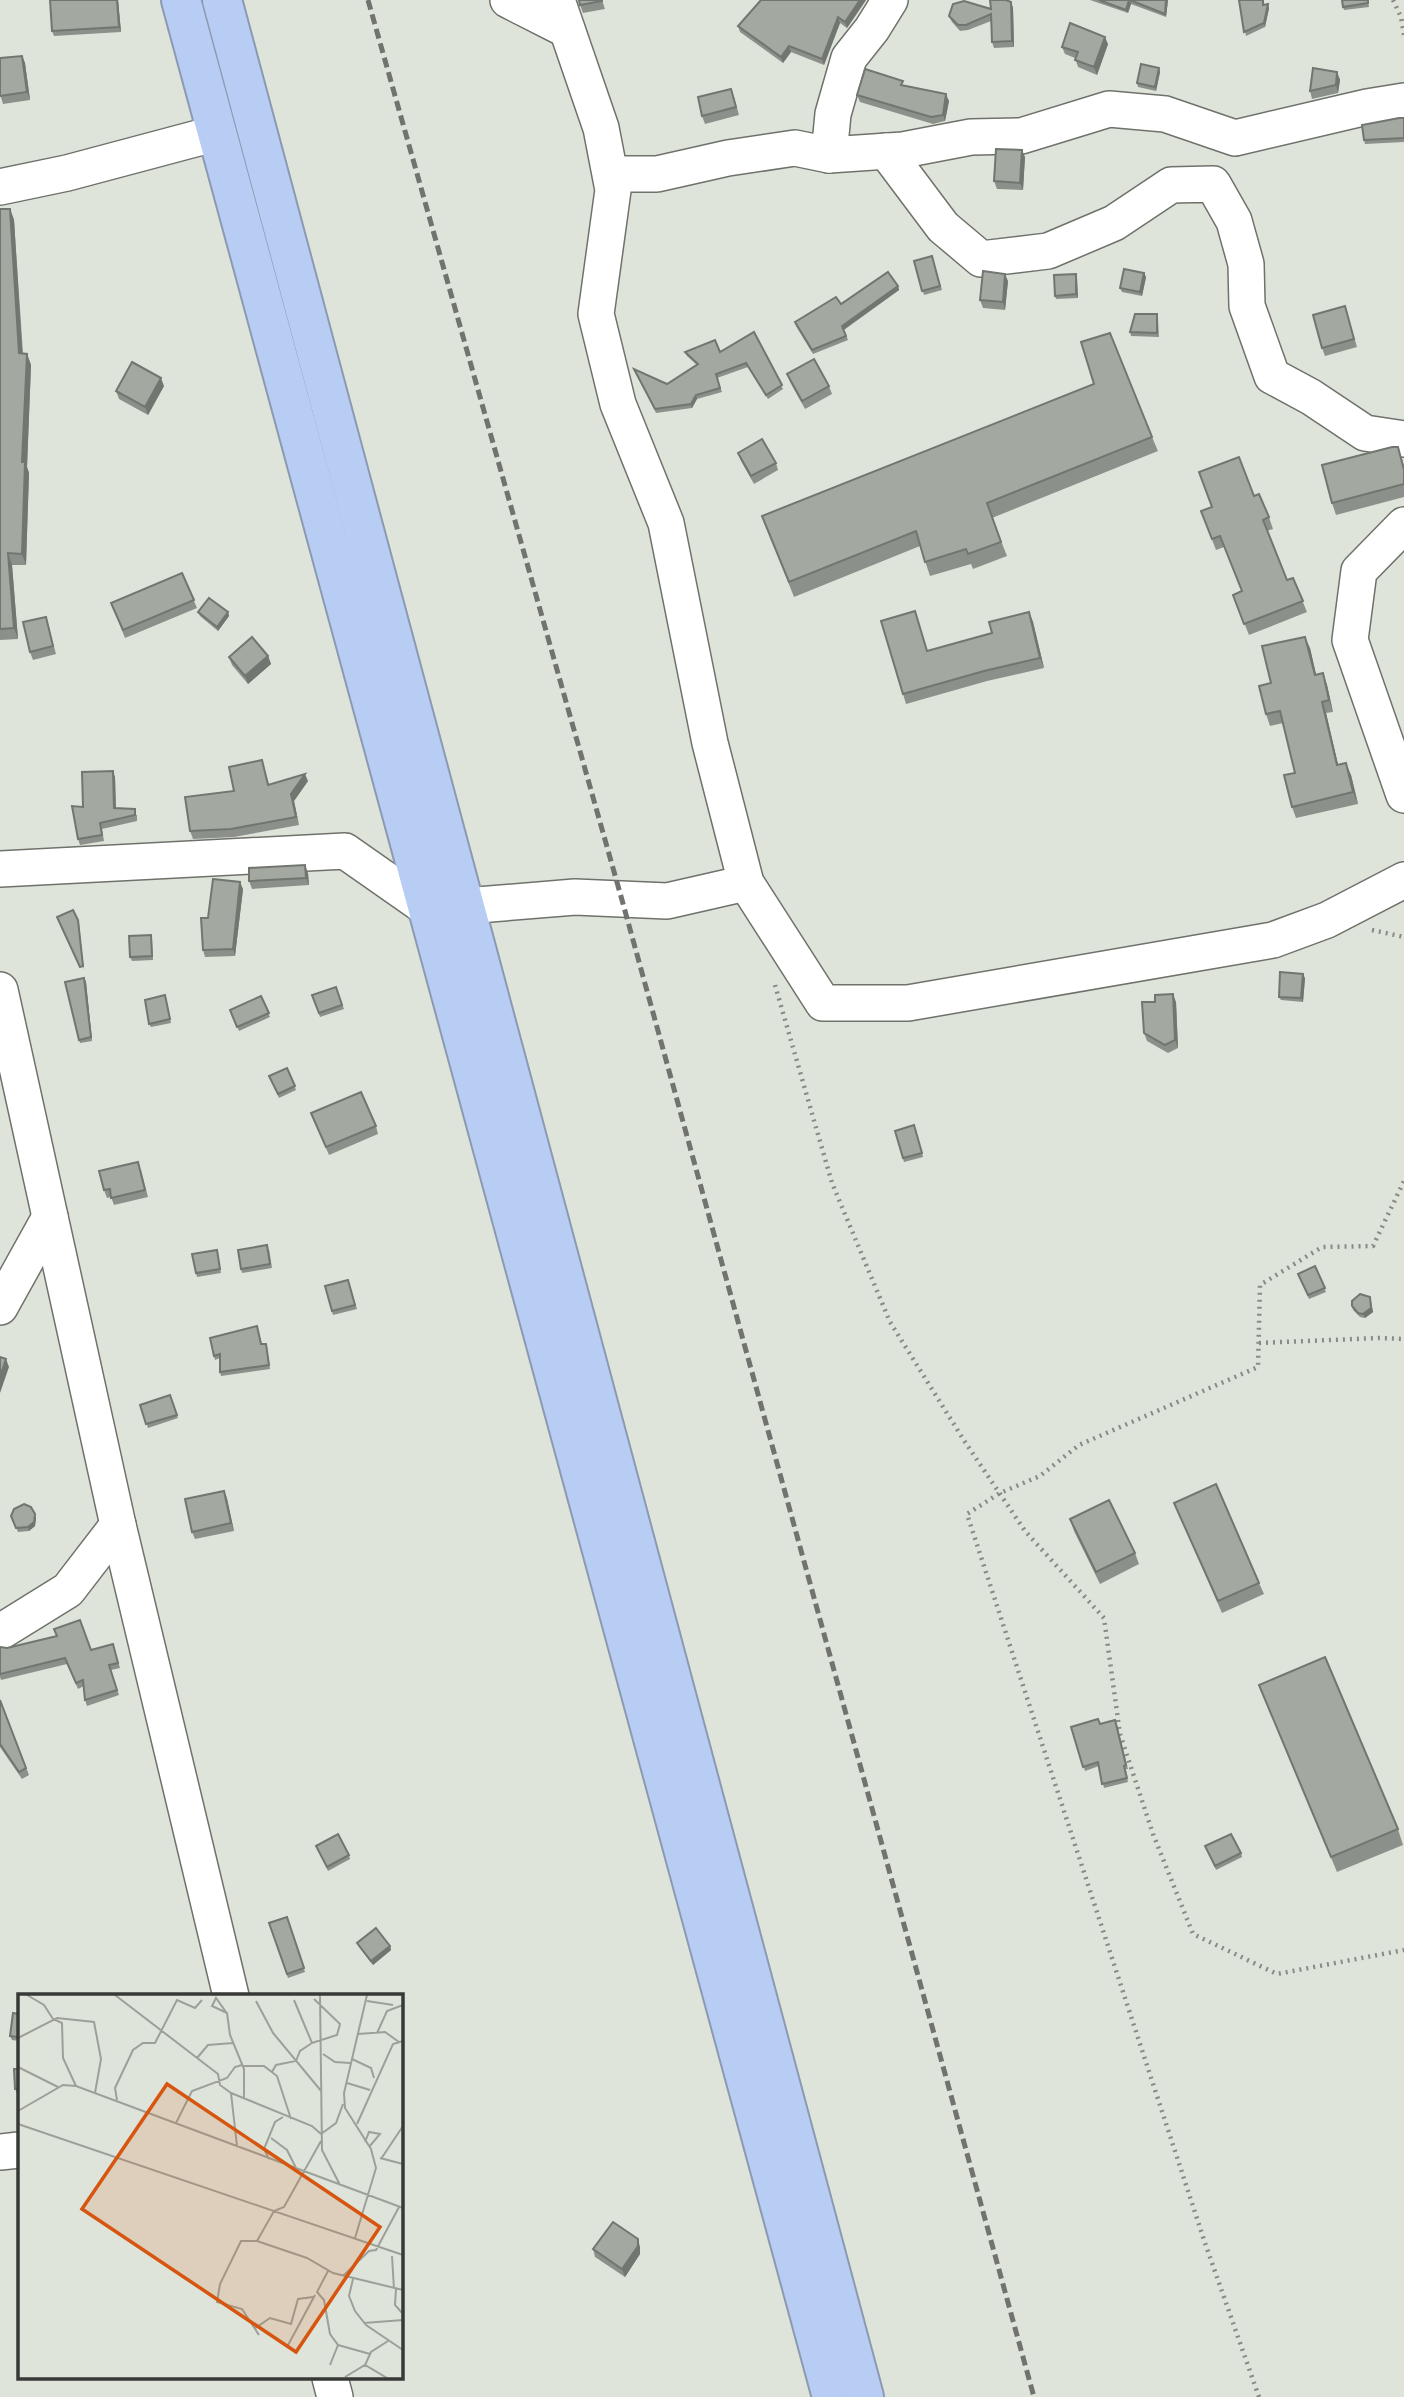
<svg xmlns="http://www.w3.org/2000/svg" width="1404" height="2397" font-family="'Exo 2',sans-serif">
<style>
.lines{fill:none;stroke-linecap:round;stroke-linejoin:round}
.minor-casing{stroke:#6e726a;stroke-width:38}
.highway-casing{stroke:#8b99b1;stroke-width:42}
.path{stroke:#878a85;stroke-width:4.5;stroke-dasharray:2 5;stroke-linecap:butt}
.minor{stroke:#fff;stroke-width:35}
.highway{stroke:#b8cdf3;stroke-width:38}
.rail{stroke:#70736e;stroke-width:5;stroke-dasharray:10 5;stroke-linecap:butt}
.wall{fill:#8c908a}
.shaded-wall{fill:#727670}
.building{fill:#a3a8a0;stroke:#727670;stroke-width:2}
.inset-road{fill:none;stroke:#9ca099;stroke-width:2}
.view{fill:#d65610;fill-opacity:0.15;stroke:#d65610;stroke-width:3.5}
.inset-edge{fill:none;stroke:#373936;stroke-width:3.5}
</style>
<rect width="100%" height="100%" fill="#dfe4db"/>
<g class="lines">
<g class="minor-casing">
<g id="minor">
<polyline points="508,0 567,30"/>
<polyline points="557,0 601,128 613,190 596,314 618,404 666,523 710,743 746,883 823,1003 908,1003 1273,940 1327,920 1404,880"/>
<polyline points="886,151 943,227 981,259 1048,251 1114,223 1171,185 1213,184 1234,221 1246,264 1247,306 1272,376 1311,397 1365,433 1404,439"/>
<polyline points="829,155 903,150 971,137 1021,136 1109,109 1165,114 1235,138 1367,107 1404,101"/>
<polyline points="611,174 657,174 728,158 795,148 829,155 833,114 849,58 872,29 890,0"/>
<polyline points="0,187 67,173 217,133"/>
<polyline points="1404,525 1359,571 1350,640 1404,795"/>
<polyline points="0,869 345,851 425,907 465,906 575,897 667,901 746,883"/>
<polyline points="0,990 118,1525 231,1996"/>
<polyline points="0,1307 50,1217"/>
<polyline points="0,1632 68,1590 118,1525"/>
<polyline points="0,2152 19,2150"/>
<polyline points="330,2378 335,2397"/>
</g>
</g>
<g class="highway-casing">
<g id="highway">
<polyline points="181,0 832,2397"/>
<polyline points="222,0 864,2397"/>
</g>
</g>
<g class="path">
<polyline points="1393,0 1401,17 1404,35"/>
<polyline points="1372,930 1404,937"/>
<polyline points="775,985 832,1183 890,1322 965,1442 1025,1531 1104,1618 1120,1734 1153,1834 1193,1934 1277,1974 1404,1950"/>
<polyline points="1259,1343 1378,1338 1404,1339"/>
<polyline points="1259,2397 1205,2243 967,1514 1000,1493 1040,1476 1079,1445 1258,1367 1260,1285 1322,1247 1373,1246 1404,1181"/>
</g>
<use href="#minor" class="minor"/>
<use href="#highway" class="highway"/>
<polyline class="rail" points="368,0 622,900 1034,2397"/>
</g>
<g class="wall">
<polygon points="50,0 118,0 121,32 54,36 52,31"/>
<polygon points="602,0 605,9 583,13 580,5"/>
<polygon points="761,0 866,0 847,28 840,23 824,65 791,52 783,63 740,32 738,26"/>
<polygon points="1090,0 1168,0 1166,17 1131,4 1128,13"/>
<polygon points="1239,0 1264,0 1264,5 1269,8 1265,27 1246,36"/>
<polygon points="1368,0 1369,7 1344,10 1343,7"/>
<polygon points="1011,2 1013,8 1014,47 994,48 992,42 991,21 968,30 960,31 952,22 949,16 991,9"/>
<polygon points="1108,44 1097,75 1078,67 1075,58 1065,54 1062,47"/>
<polygon points="22,56 25,63 30,100 3,104 0,94"/>
<polygon points="1159,68 1160,72 1156,91 1138,87 1137,83"/>
<polygon points="1337,72 1340,80 1338,93 1312,99 1310,91"/>
<polygon points="904,86 949,101 945,121 933,124 860,102 857,95"/>
<polygon points="734,97 739,115 705,124 702,116"/>
<polygon points="1404,118 1404,142 1365,144 1364,140"/>
<polygon points="1025,157 1023,190 997,189 994,181"/>
<polygon points="0,209 10,209 14,220 23,353 27,354 31,365 27,467 29,473 26,565 12,565 18,639 0,640"/>
<polygon points="932,256 942,290 924,295 914,261"/>
<polygon points="1144,273 1146,277 1142,296 1122,292 1120,288"/>
<polygon points="1076,274 1077,278 1078,298 1056,299 1055,296"/>
<polygon points="1008,281 1005,310 983,308 980,300"/>
<polygon points="898,286 899,290 844,330 848,340 813,354 796,326 795,322 841,304"/>
<polygon points="1345,306 1357,347 1325,356 1322,348"/>
<polygon points="1157,314 1158,318 1159,337 1131,336 1130,332"/>
<polygon points="754,332 783,389 768,399 748,367 717,378 722,392 697,399 692,408 656,413 634,369 667,384 697,365 687,356 685,352 720,352"/>
<polygon points="787,374 829,386 832,394 805,409 790,382"/>
<polygon points="164,386 148,415 119,399 116,391"/>
<polygon points="1152,437 1158,451 992,518 1007,556 973,569 971,564 930,576 920,546 794,597 762,516"/>
<polygon points="738,453 776,463 778,470 754,484 741,461"/>
<polygon points="1402,459 1404,466 1404,497 1336,515 1332,503"/>
<polygon points="1254,496 1269,517 1273,529 1267,531 1287,580 1293,578 1307,612 1249,635 1233,595 1242,592 1224,547 1216,550 1201,511"/>
<polygon points="182,573 197,608 125,638 111,603"/>
<polygon points="915,611 927,651 992,633 1029,612 1033,622 1044,668 987,681 906,704 903,694"/>
<polygon points="198,612 228,612 229,616 218,631 200,616"/>
<polygon points="46,617 56,654 33,660 30,652"/>
<polygon points="1310,648 1316,675 1323,673 1327,685 1333,712 1326,713 1338,765 1351,775 1358,804 1296,818 1292,807 1295,773 1283,723 1270,726 1266,714 1271,683"/>
<polygon points="268,656 271,664 248,684 232,665 229,657"/>
<polygon points="262,760 269,784 308,781 294,801 299,825 234,837 193,839 190,831 234,791"/>
<polygon points="115,777 116,808 137,815 137,821 102,829 104,841 80,845 78,839 83,807"/>
<polygon points="308,873 309,885 252,889 249,881"/>
<polygon points="243,889 235,956 205,957 203,950 208,918"/>
<polygon points="152,939 153,960 132,961 130,957"/>
<polygon points="84,978 86,982 92,1041 80,1043 79,1040"/>
<polygon points="1305,978 1303,1002 1281,1000 1279,997"/>
<polygon points="336,987 344,1009 320,1017 312,995"/>
<polygon points="165,995 171,1023 151,1027 149,1024"/>
<polygon points="261,996 270,1017 239,1031 230,1010"/>
<polygon points="1176,1002 1178,1048 1168,1053 1147,1041 1144,1033"/>
<polygon points="287,1068 296,1090 279,1098 271,1080"/>
<polygon points="314,1121 376,1126 378,1134 329,1155"/>
<polygon points="914,1125 923,1157 904,1162 895,1131"/>
<polygon points="141,1170 148,1197 114,1205 111,1197 107,1198 104,1190"/>
<polygon points="269,1249 272,1268 242,1273 241,1269"/>
<polygon points="217,1250 221,1273 197,1277 196,1273"/>
<polygon points="1315,1266 1326,1292 1309,1299 1298,1274"/>
<polygon points="348,1280 357,1309 333,1315 325,1286"/>
<polygon points="1371,1301 1373,1312 1365,1318 1360,1317 1353,1310 1352,1306"/>
<polygon points="257,1326 262,1344 267,1347 270,1369 221,1376 220,1372 220,1358 215,1360 214,1356"/>
<polygon points="170,1395 178,1418 148,1428 140,1405"/>
<polygon points="224,1491 234,1531 195,1539 192,1532"/>
<polygon points="1174,1503 1259,1583 1264,1594 1222,1613"/>
<polygon points="11,1516 36,1518 35,1526 29,1531 18,1532"/>
<polygon points="1070,1519 1135,1553 1139,1564 1100,1584 1074,1531"/>
<polygon points="113,1644 120,1668 111,1670 119,1695 87,1706 85,1700 84,1686 78,1689 67,1664 1,1680 0,1677 0,1647 91,1650"/>
<polygon points="1259,1685 1398,1829 1403,1845 1337,1872"/>
<polygon points="0,1700 29,1775 22,1779 0,1747"/>
<polygon points="1100,1723 1117,1724 1128,1769 1125,1769 1128,1782 1104,1788 1099,1766 1085,1771 1071,1727"/>
<polygon points="316,1846 349,1855 350,1859 328,1871"/>
<polygon points="1207,1850 1241,1853 1242,1857 1216,1870"/>
<polygon points="287,1917 305,1972 288,1978 269,1923"/>
<polygon points="357,1943 390,1946 391,1950 373,1965 359,1947"/>
<polygon points="19,2014 19,2041 12,2040 10,2036"/>
<polygon points="19,2069 19,2094 18,2095 15,2089"/>
<polygon points="640,2247 640,2254 625,2277 595,2257 593,2249"/>
</g>
<g class="shaded-wall">
<polygon points="117,0 118,0 121,32 119,27"/>
<polygon points="860,0 866,0 847,28 845,22"/>
<polygon points="1130,0 1131,4 1128,13 1126,10"/>
<polygon points="1166,0 1168,0 1166,17 1165,14"/>
<polygon points="1011,2 1013,8 1014,47 1012,41"/>
<polygon points="1268,4 1269,8 1265,27 1264,23"/>
<polygon points="838,17 840,23 824,65 822,59"/>
<polygon points="1105,37 1108,44 1097,75 1094,67"/>
<polygon points="789,46 791,52 783,63 781,57"/>
<polygon points="22,56 25,63 30,100 27,92"/>
<polygon points="1159,68 1160,72 1156,91 1155,87"/>
<polygon points="1337,72 1340,80 1338,93 1336,85"/>
<polygon points="946,94 949,101 945,121 943,115"/>
<polygon points="1022,150 1025,157 1023,190 1020,183"/>
<polygon points="10,209 14,220 23,364 19,353"/>
<polygon points="1144,273 1146,277 1142,296 1140,292"/>
<polygon points="1005,274 1008,281 1005,310 1003,302"/>
<polygon points="1076,274 1077,278 1078,298 1076,294"/>
<polygon points="898,286 899,290 843,330 842,326"/>
<polygon points="27,354 31,365 27,467 29,473 26,565 22,554 22,462"/>
<polygon points="161,378 164,386 148,415 145,407"/>
<polygon points="696,395 697,399 692,408 691,404"/>
<polygon points="8,553 12,565 18,639 14,628"/>
<polygon points="228,612 229,616 218,631 217,627"/>
<polygon points="1029,612 1033,622 1044,668 1040,658"/>
<polygon points="1305,637 1310,648 1319,687 1315,675"/>
<polygon points="268,656 271,664 248,684 245,676"/>
<polygon points="1323,673 1327,685 1333,712 1329,700"/>
<polygon points="1322,702 1326,713 1341,777 1337,765"/>
<polygon points="1346,763 1351,775 1358,804 1353,792"/>
<polygon points="113,771 115,777 116,814 114,808"/>
<polygon points="305,774 308,781 294,801 299,825 291,794"/>
<polygon points="305,865 308,873 309,885 306,878"/>
<polygon points="240,882 243,889 235,956 233,949"/>
<polygon points="78,920 79,924 84,970 83,966"/>
<polygon points="1303,974 1305,978 1303,1002 1301,998"/>
<polygon points="84,978 86,982 92,1041 91,1037"/>
<polygon points="1173,994 1176,1002 1178,1048 1175,1040"/>
<polygon points="1370,1297 1373,1312 1365,1318 1363,1314"/>
<polygon points="6,1359 9,1367 0,1393 0,1377"/>
<polygon points="224,1491 227,1498 234,1531 231,1523"/>
<polygon points="35,1514 36,1518 35,1526 29,1531 28,1527"/>
<polygon points="390,1946 391,1950 373,1965 371,1961"/>
<polygon points="638,2239 640,2247 640,2254 625,2277 622,2269"/>
</g>
<g class="building">
<polygon points="50,0 117,0 119,27 52,31"/>
<polygon points="579,0 602,0 602,1 580,5"/>
<polygon points="761,0 860,0 845,22 838,17 822,59 789,46 781,57 738,26"/>
<polygon points="990,0 1006,0 1011,2 1012,41 992,42 991,14 966,25 958,25 949,16 953,4 964,1 991,9"/>
<polygon points="1099,0 1129,0 1126,10"/>
<polygon points="1130,0 1166,0 1165,14"/>
<polygon points="1239,0 1263,0 1263,5 1268,4 1264,23 1244,32"/>
<polygon points="1342,0 1368,0 1368,3 1343,7"/>
<polygon points="1070,23 1105,37 1094,67 1075,60 1078,52 1062,47"/>
<polygon points="22,56 27,92 0,96 0,58"/>
<polygon points="1141,64 1159,68 1155,87 1137,83"/>
<polygon points="1313,68 1337,72 1336,85 1310,91"/>
<polygon points="865,69 903,81 901,85 946,94 943,115 931,117 857,95"/>
<polygon points="731,89 736,107 702,116 698,97"/>
<polygon points="1399,118 1404,118 1404,138 1364,140 1362,125"/>
<polygon points="996,149 1022,150 1020,183 994,181"/>
<polygon points="0,209 10,209 19,353 27,354 22,462 25,462 22,554 8,553 14,628 0,629"/>
<polygon points="932,256 940,286 922,291 914,261"/>
<polygon points="1124,269 1144,273 1140,292 1120,288"/>
<polygon points="983,271 1005,274 1003,302 980,300"/>
<polygon points="888,272 898,286 842,326 846,336 812,350 795,322 836,297 841,304"/>
<polygon points="1076,274 1076,294 1055,296 1054,275"/>
<polygon points="1345,306 1354,339 1322,348 1313,315"/>
<polygon points="1135,314 1157,314 1157,333 1130,332"/>
<polygon points="754,332 782,385 766,395 746,363 716,374 720,388 696,395 691,404 655,409 634,369 667,384 698,364 685,352 715,340 720,352"/>
<polygon points="1110,333 1152,437 987,503 1001,542 968,554 966,549 925,562 916,531 789,582 762,516 1094,384 1081,342"/>
<polygon points="814,359 829,386 802,401 787,374"/>
<polygon points="132,362 161,378 145,407 116,391"/>
<polygon points="762,439 776,463 751,476 738,453"/>
<polygon points="1392,447 1398,447 1404,470 1404,484 1332,503 1322,465"/>
<polygon points="1239,457 1254,496 1259,494 1269,517 1263,520 1287,580 1293,578 1303,601 1244,624 1233,595 1242,591 1220,536 1212,539 1201,511 1212,507 1199,472"/>
<polygon points="182,573 194,600 123,630 111,603"/>
<polygon points="209,598 228,612 217,627 198,612"/>
<polygon points="915,611 927,651 992,633 989,622 1029,612 1040,658 984,671 903,694 881,621"/>
<polygon points="46,617 53,646 30,652 23,622"/>
<polygon points="252,637 268,656 245,676 229,657"/>
<polygon points="1305,637 1315,675 1323,673 1329,700 1322,702 1337,765 1346,763 1353,792 1292,807 1284,775 1295,773 1280,711 1266,714 1259,686 1271,683 1262,646"/>
<polygon points="262,760 268,785 305,774 291,794 296,817 231,829 190,831 185,797 234,791 229,767"/>
<polygon points="113,771 114,808 135,809 135,815 100,823 102,835 78,839 72,806 83,807 82,772"/>
<polygon points="305,865 306,878 249,881 249,868"/>
<polygon points="213,879 240,882 233,949 203,950 201,918 208,918"/>
<polygon points="73,910 78,920 83,966 80,967 57,917"/>
<polygon points="151,935 152,956 130,957 129,936"/>
<polygon points="1280,972 1303,974 1301,998 1279,997"/>
<polygon points="84,978 91,1037 79,1040 65,982"/>
<polygon points="336,987 342,1005 319,1013 312,995"/>
<polygon points="1173,994 1175,1040 1165,1045 1144,1033 1142,1002 1155,1002 1155,995"/>
<polygon points="165,995 170,1019 149,1024 145,1000"/>
<polygon points="261,996 269,1013 237,1027 230,1010"/>
<polygon points="287,1068 295,1086 278,1094 269,1076"/>
<polygon points="361,1092 376,1126 326,1147 311,1113"/>
<polygon points="914,1125 922,1153 903,1158 895,1131"/>
<polygon points="138,1162 145,1190 111,1198 110,1189 104,1190 99,1171"/>
<polygon points="267,1245 270,1264 241,1269 238,1250"/>
<polygon points="217,1250 220,1269 196,1273 192,1254"/>
<polygon points="1315,1266 1325,1288 1308,1295 1298,1274"/>
<polygon points="348,1280 355,1305 332,1311 325,1286"/>
<polygon points="1360,1294 1370,1297 1371,1308 1363,1314 1358,1313 1352,1306 1352,1301"/>
<polygon points="257,1326 261,1344 266,1344 269,1365 220,1372 220,1354 214,1356 210,1338"/>
<polygon points="0,1357 6,1359 0,1377"/>
<polygon points="170,1395 177,1415 146,1424 140,1405"/>
<polygon points="1216,1484 1259,1583 1218,1601 1174,1503"/>
<polygon points="224,1491 231,1523 192,1532 185,1499"/>
<polygon points="1109,1500 1135,1553 1096,1572 1070,1519"/>
<polygon points="24,1504 31,1507 35,1514 34,1522 28,1527 16,1528 11,1516 14,1509"/>
<polygon points="80,1620 91,1650 113,1644 118,1663 109,1665 117,1690 85,1700 83,1680 76,1683 65,1658 0,1674 0,1647 7,1648 57,1636 54,1629"/>
<polygon points="1325,1657 1398,1829 1331,1857 1259,1685"/>
<polygon points="0,1700 26,1768 19,1772 0,1744"/>
<polygon points="1098,1719 1100,1724 1115,1720 1126,1765 1124,1766 1127,1778 1102,1784 1098,1762 1083,1767 1071,1727"/>
<polygon points="338,1834 349,1855 327,1867 316,1846"/>
<polygon points="1231,1834 1241,1853 1215,1866 1205,1846"/>
<polygon points="287,1917 304,1968 287,1974 269,1923"/>
<polygon points="376,1928 390,1946 371,1961 357,1943"/>
<polygon points="13,2013 19,2014 19,2037 10,2036"/>
<polygon points="14,2069 19,2069 19,2088 15,2089"/>
<polygon points="613,2222 638,2239 638,2246 622,2269 593,2249"/>
</g>
<g transform="translate(18 1994)">
<rect width="385" height="385" fill="#dfe4db"/>
<path class="inset-road" d="M9 1 26 11 35 25 44 29 45 64 58 92M97 1 200 80 202 91 213 99 219 152M302 1 304 156 322 191M276 6 294 49 319 41 322 30 296 5M238 7 255 39 304 98M349 7 375 11M208 18 198 4 194 12 209 19 212 41 226 75V105M359 39 369 17 385 11M340 40 367 38 381 48M0 44 39 24 76 28 83 65 77 99M305 60 317 68 332 69M385 60V84M179 64 190 51 215 49M334 65 353 74 356 84M224 72H246L259 82 273 125M0 73 40 93M254 78 258 71 278 67 282 57 294 49M329 89 352 96M213 99 294 132 303 140 318 129 325 110M99 106 97 94 115 56 125 49H137L159 6 177 14 184 6M0 117 45 91 58 92 385 214M158 129 174 97 209 84 217 73 224 71M0 130 385 261M339 130 375 50 385 47M385 136V165M253 144 269 156 278 174M347 148 351 138 362 140 351 153M362 164 385 170M251 165 246 155 257 128 265 123M363 165 385 132M337 244 358 174 353 155 327 114 326 99 349 1M239 247 256 217 266 213 303 147M374 262 376 295M310 277 299 298 306 306 312 340 320 351 312 371M325 282 351 257 358 256 381 213M335 285 331 302 337 317 348 331 385 356M378 295 377 311 385 320M346 329 385 326M236 335 252 324 273 330 280 305 295 303M241 341 224 315 199 308 202 290 223 247H239L289 264 315 279 385 296M320 351 352 360M269 353 297 301M347 371 353 358 370 347M327 383 347 371 369 384"/>
<path class="view" d="M149 90 362 233 278 358 64 215Z"/>
<rect width="385" height="385" class="inset-edge"/>
</g>
</svg>
